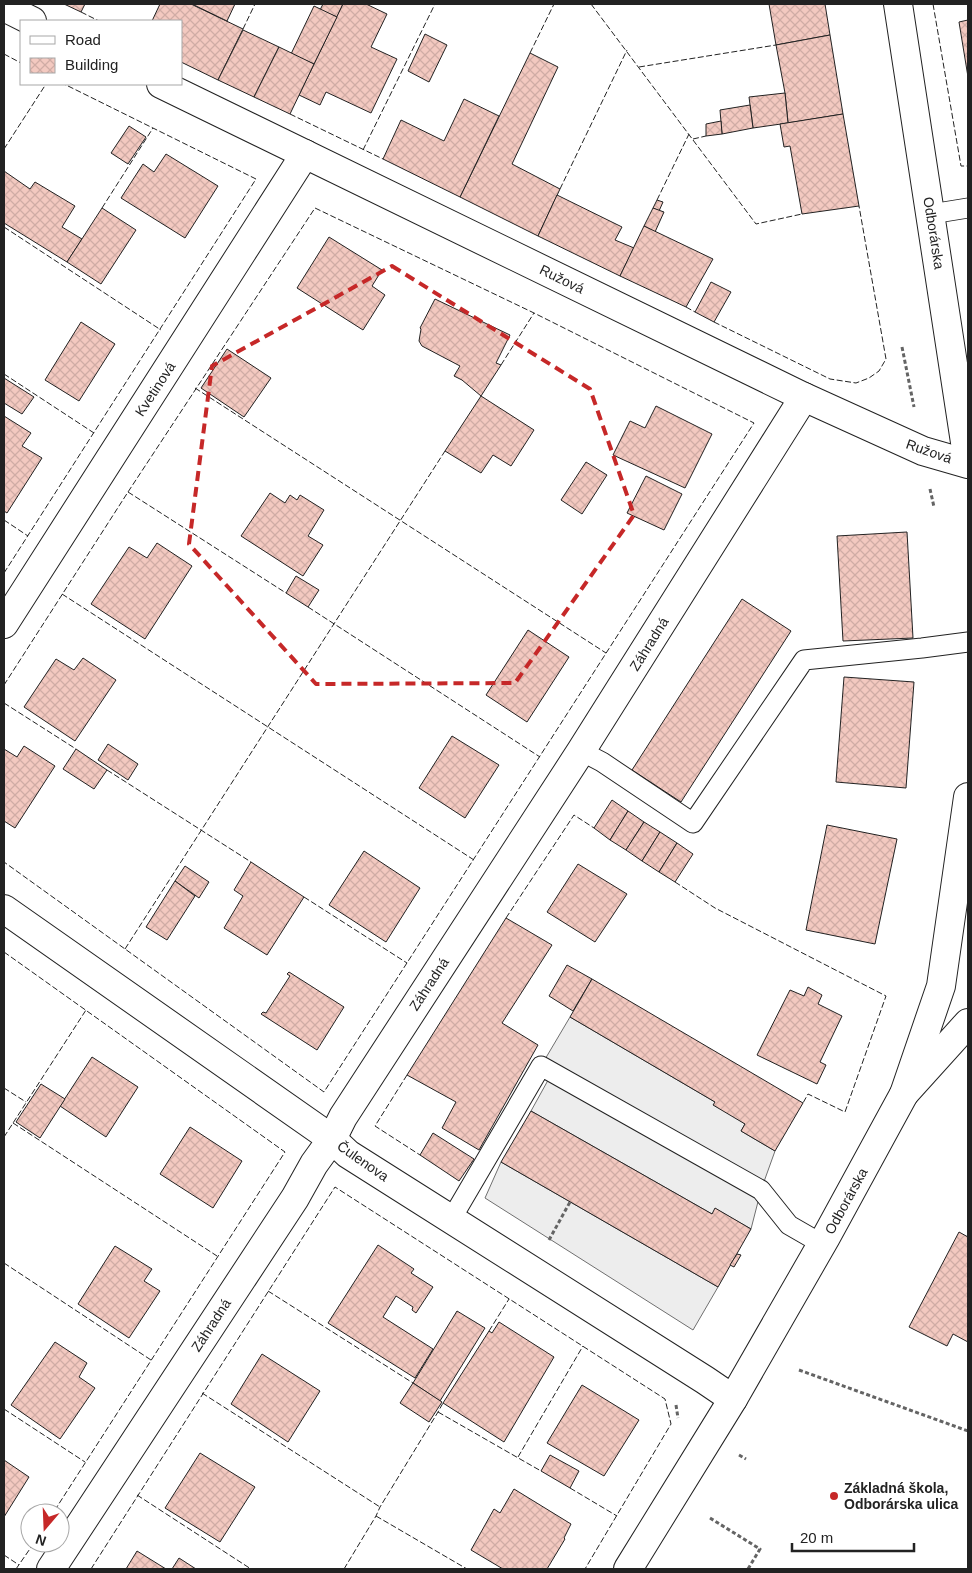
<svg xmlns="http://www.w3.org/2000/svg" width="972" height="1573" font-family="Helvetica,sans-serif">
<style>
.parking{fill:#ededed;stroke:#6f6f6f}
.building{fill:url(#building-cross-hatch);stroke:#222}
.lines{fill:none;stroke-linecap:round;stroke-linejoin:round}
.lane-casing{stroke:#222;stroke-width:21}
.street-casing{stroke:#222;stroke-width:30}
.secondary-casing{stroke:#222;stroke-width:30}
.path{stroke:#646464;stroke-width:3;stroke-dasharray:4 2.5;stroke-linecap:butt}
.lane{stroke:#fff;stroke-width:19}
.street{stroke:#fff;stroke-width:28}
.secondary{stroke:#fff;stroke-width:28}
.fence{stroke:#222;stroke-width:1;stroke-dasharray:6 2.5;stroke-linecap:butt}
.marked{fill:none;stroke:#c62828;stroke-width:4;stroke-dasharray:10 6;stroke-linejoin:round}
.poi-dot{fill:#c62828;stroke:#fff;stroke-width:2}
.labels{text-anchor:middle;stroke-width:4;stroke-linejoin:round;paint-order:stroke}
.street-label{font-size:14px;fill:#222;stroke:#fff}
.poi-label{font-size:14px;font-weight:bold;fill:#222;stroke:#fff;text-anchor:start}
</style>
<defs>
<pattern id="building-cross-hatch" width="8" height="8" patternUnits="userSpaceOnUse" patternTransform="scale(1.25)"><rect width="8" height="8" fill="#f3c9c0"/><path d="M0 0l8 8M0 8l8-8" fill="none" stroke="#d0aca5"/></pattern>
</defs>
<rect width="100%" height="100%" fill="#fff"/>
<g class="parking">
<polygon points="570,1017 715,1102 745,1124 741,1131 775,1151 761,1190 751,1229 716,1209 712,1214 531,1111 552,1073 541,1066"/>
<polygon points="501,1162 718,1287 693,1330 485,1198"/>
</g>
<g class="building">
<polygon points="64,4 85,4 81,12"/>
<polygon points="160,4 191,4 243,29 218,80 181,62 181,21 152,21"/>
<polygon points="195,4 235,4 227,21 194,5"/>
<polygon points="323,4 343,4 337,17 320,10"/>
<polygon points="343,4 366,4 387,14 371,47 397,59 371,113 326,92 320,105 299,95"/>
<polygon points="769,4 825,4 830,35 776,45"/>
<polygon points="314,6 337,17 314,64 291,54"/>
<polygon points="968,20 968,77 959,22"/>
<polygon points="243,30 279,47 254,97 218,80"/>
<polygon points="425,34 447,45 429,82 408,71"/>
<polygon points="830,35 843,114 788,123 785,93 776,45"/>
<polygon points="279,47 314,64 290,114 254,97"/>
<polygon points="530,53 558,67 512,164 560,189 538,236 460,197"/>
<polygon points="785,93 788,123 753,128 749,97"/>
<polygon points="464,99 499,116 460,197 383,159 401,120 444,141"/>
<polygon points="750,105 753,128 722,134 720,110"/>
<polygon points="843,114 859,206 802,214 790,146 784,147 780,124"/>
<polygon points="721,121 722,134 706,136 706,124"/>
<polygon points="129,126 146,137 128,164 111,153"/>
<polygon points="166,154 218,186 185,238 121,198 143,164 154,172"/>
<polygon points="4,171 30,189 35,182 75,206 62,227 82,239 67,262 4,223"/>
<polygon points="557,195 622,227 615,240 634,248 620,276 538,236"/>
<polygon points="657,200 663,202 659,211 653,208"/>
<polygon points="102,208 136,230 101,284 67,262"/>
<polygon points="653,208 664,212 655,232 644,226"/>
<polygon points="644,226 713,259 686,307 620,276"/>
<polygon points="329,237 382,270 372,286 385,295 363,330 297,288"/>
<polygon points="711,282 731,292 714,322 695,312"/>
<polygon points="435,299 510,335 496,363 501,365 481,396 462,380 454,376 460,366 422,346 419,341 421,329 420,328"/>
<polygon points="81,322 115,344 79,401 45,380"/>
<polygon points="227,349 271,378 244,417 201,388"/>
<polygon points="4,378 34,397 22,414 4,403"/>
<polygon points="481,396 534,430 511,466 493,455 481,473 445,451"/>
<polygon points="656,406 712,434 685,488 613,455 630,421 645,428"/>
<polygon points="4,416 31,433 22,446 42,458 7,513 4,511"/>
<polygon points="586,462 607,475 582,514 561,500"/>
<polygon points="646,476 682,494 664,530 627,513"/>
<polygon points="270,493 285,503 290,495 297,500 300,495 324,510 308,536 323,545 303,576 241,536"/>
<polygon points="907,532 913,638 843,641 837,536"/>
<polygon points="157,543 192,566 145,639 91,604 129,547 147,558"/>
<polygon points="296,576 319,590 308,607 286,593"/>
<polygon points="742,599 791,631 681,802 632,770"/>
<polygon points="528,630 569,657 527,722 486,695"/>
<polygon points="83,658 116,680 75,741 24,707 56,659 74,670"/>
<polygon points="844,677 914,682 906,788 836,782"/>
<polygon points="452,736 499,765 465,818 419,788"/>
<polygon points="108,744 138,764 128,780 98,760"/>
<polygon points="24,746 55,766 15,828 4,821 4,749 17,757"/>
<polygon points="76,749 107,770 94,789 63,769"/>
<polygon points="612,800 628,811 610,840 594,828"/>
<polygon points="628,811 644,822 626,850 610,840"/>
<polygon points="644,822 660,832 642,861 626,850"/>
<polygon points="827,825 897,839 875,944 806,930"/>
<polygon points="660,832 677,843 659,872 642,861"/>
<polygon points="677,843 693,854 675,882 659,872"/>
<polygon points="364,851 420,888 386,942 329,905"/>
<polygon points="251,862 304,897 267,955 224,928 243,896 234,890"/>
<polygon points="578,864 627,894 595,942 547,912"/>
<polygon points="185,866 209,882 199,898 175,881"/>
<polygon points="175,881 195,896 167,940 146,927"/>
<polygon points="506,918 552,945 502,1023 538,1045 479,1150 442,1128 456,1102 407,1075"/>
<polygon points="567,965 592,979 573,1011 549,996"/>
<polygon points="289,972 344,1007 317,1050 261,1014 263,1012 266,1013 290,976 287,974"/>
<polygon points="592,979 803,1103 775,1151 741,1131 745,1124 713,1105 715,1102 570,1017"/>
<polygon points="808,987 822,995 818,1004 842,1016 820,1062 826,1065 817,1084 757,1055 790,990 804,996"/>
<polygon points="92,1057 138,1087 106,1137 60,1106"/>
<polygon points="41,1084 65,1099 40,1138 16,1122"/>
<polygon points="531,1111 712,1214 715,1208 751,1229 718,1287 501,1162"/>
<polygon points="190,1127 242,1161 213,1208 160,1174"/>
<polygon points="433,1133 474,1159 459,1181 420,1155"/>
<polygon points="959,1232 968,1237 968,1342 953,1334 947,1346 909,1327"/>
<polygon points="378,1245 414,1269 411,1273 433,1287 416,1313 412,1310 413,1307 396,1296 383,1317 433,1349 415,1378 328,1323"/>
<polygon points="115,1246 152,1269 144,1281 160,1291 129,1338 78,1304"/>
<polygon points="737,1254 741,1255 734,1267 730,1265"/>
<polygon points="457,1311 485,1328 440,1401 413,1383"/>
<polygon points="499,1322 554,1357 504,1442 443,1403 489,1331 492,1333"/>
<polygon points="55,1342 87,1363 79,1377 95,1388 60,1439 11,1405"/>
<polygon points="262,1354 320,1391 288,1442 231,1404"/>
<polygon points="413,1383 442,1402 429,1422 400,1403"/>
<polygon points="582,1385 639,1420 604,1476 547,1443"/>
<polygon points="200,1453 255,1487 220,1542 165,1508"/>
<polygon points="550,1455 579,1471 570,1488 541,1471"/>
<polygon points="4,1460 29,1477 4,1517"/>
<polygon points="514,1489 571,1524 564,1538 565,1539 547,1569 503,1569 471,1550 494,1509 500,1513"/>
<polygon points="137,1551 166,1569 126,1569"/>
<polygon points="179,1558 196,1569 172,1569"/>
</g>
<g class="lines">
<g class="lane-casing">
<g id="lane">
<polyline points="931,214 968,208"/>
<polyline points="581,751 602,762 693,823 804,660 922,648 968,642"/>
<polyline points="452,1218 541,1066 761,1190 789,1225 822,1244"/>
</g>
</g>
<g class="street-casing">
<g id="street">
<polyline points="4,7 32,21"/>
<polyline points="161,84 804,397 923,451 968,464"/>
<polyline points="4,624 305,154"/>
<polyline points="4,909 332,1139 348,1154 705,1380 733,1399"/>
<polyline points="904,1094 968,1023"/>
<polyline points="51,1569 295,1198 314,1164 332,1139 343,1117 581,751 804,397"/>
</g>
</g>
<g class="secondary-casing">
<g id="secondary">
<polyline points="898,4 968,462"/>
<polyline points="628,1569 733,1399 826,1237 904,1094 941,986 968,797"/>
</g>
</g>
<g class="path">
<polyline points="902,347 914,407"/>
<polyline points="930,489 934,507"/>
<polyline points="549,1240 570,1202"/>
<polyline points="799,1370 968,1431"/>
<polyline points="676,1405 678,1418"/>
<polyline points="739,1455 746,1459"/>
<polyline points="710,1518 760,1549 748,1569"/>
</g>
<use href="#lane" class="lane"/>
<use href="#street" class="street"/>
<use href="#secondary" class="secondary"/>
<g class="fence">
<polyline points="591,4 756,224 802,214"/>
<polyline points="933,4 961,166 968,166"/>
<polyline points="81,12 99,21"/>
<polyline points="243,29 255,4"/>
<polyline points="530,53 554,4"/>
<polyline points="4,54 21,63"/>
<polyline points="639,67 776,45"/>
<polyline points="290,114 383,159"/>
<polyline points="693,139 706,136"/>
<polyline points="4,149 46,84"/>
<polyline points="363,150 435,4"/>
<polyline points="560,189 627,50"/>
<polyline points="657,200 689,134"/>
<polyline points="102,208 153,128"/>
<polyline points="4,227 161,330"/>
<polyline points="686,307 695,312"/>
<polyline points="714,322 830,379 856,383 869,378 879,371 886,359 859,206"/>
<polyline points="501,365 534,313"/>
<polyline points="4,374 94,433"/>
<polyline points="195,388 606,653"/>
<polyline points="128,492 286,593"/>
<polyline points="4,520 28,536"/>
<polyline points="4,573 256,179 64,84"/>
<polyline points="62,594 474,860"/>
<polyline points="308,607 540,757"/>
<polyline points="4,685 128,492 315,208 534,313 754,423 324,1092 4,862"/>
<polyline points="4,703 76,749"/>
<polyline points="107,770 251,862"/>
<polyline points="675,882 715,908 886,996 845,1112 808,1094 803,1103"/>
<polyline points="304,897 407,963"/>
<polyline points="506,918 574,815 594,828"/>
<polyline points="125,949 445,451"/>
<polyline points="4,952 285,1152 53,1513"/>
<polyline points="407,1075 375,1126 420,1155"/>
<polyline points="4,1088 26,1102"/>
<polyline points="13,1123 217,1256"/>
<polyline points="4,1137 86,1010"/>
<polyline points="4,1263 151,1360"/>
<polyline points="268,1291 413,1383"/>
<polyline points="489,1331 509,1299"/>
<polyline points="202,1393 380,1507"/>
<polyline points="4,1409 85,1462"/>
<polyline points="438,1412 541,1471"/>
<polyline points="518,1457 583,1346"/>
<polyline points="570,1488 617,1516"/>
<polyline points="137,1495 251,1569"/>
<polyline points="376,1516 467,1569"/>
<polyline points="4,1555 19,1565"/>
<polyline points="16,1569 34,1543"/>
<polyline points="91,1569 335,1187 665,1399 671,1424 585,1569"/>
<polyline points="344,1569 376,1516 380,1507 438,1412 443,1403 442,1402"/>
</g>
</g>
<path class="marked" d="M392 266 590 389 634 515 515 683 316 684 189 544 212 366Z"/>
<circle class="poi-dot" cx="834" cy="1496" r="5"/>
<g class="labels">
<g class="street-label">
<text transform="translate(934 233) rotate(81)" y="5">Odborárska</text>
<text transform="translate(562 279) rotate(26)" y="5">Ružová</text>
<text transform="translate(155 389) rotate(-57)" y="5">Kvetinová</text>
<text transform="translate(929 451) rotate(19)" y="5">Ružová</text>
<text transform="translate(649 644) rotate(-58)" y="5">Záhradná</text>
<text transform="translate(429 984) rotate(-57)" y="5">Záhradná</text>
<text transform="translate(363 1161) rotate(35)" y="5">Čulenova</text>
<text transform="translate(846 1201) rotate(-61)" y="5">Odborárska</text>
<text transform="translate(211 1325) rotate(-57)" y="5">Záhradná</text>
</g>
<g class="poi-label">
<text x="844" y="1493">Základná škola,<tspan x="844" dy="16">Odborárska ulica</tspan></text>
</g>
</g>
<rect width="972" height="1573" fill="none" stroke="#222222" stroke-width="10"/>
<rect x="20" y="20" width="162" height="65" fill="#ffffff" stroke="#a7a7a7"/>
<rect x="30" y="36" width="25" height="8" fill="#ffffff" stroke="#a7a7a7"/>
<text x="65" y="45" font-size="15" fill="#222222">Road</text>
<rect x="30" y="58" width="25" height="15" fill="url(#building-cross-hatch)" stroke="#a7a7a7"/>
<text x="65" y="70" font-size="15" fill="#222222">Building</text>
<g transform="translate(45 1528) rotate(199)"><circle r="24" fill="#ffffff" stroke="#a7a7a7"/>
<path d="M0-4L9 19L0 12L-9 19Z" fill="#c62828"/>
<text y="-8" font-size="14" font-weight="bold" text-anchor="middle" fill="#222222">N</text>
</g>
<path d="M792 1543v8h122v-8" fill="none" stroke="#222222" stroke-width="2.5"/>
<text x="800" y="1543" font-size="15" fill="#222222" stroke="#ffffff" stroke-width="4" paint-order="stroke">20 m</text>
</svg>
